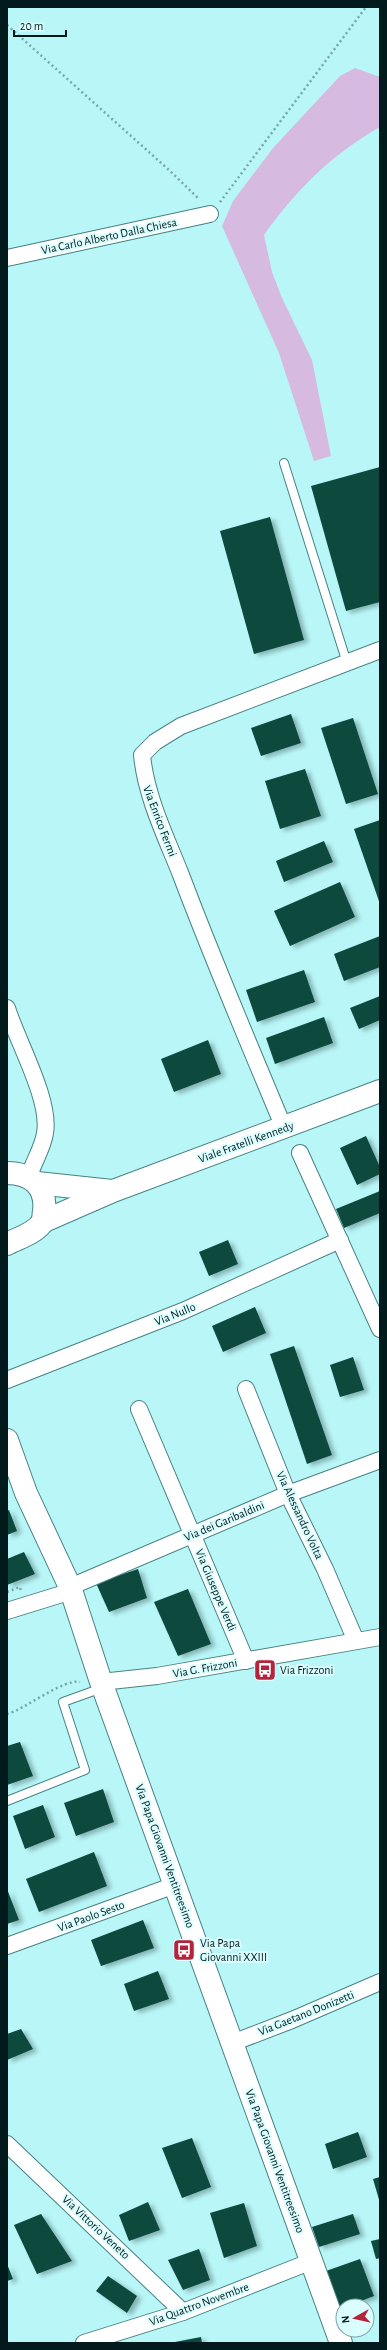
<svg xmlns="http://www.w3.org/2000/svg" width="387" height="2350" font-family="'Alegreya Sans',sans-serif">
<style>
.green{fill:#d7bae0}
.building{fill:#0b483e;filter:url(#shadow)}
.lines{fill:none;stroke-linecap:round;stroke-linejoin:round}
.lane-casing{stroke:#478284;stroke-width:10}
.street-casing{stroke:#478284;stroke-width:18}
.secondary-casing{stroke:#478284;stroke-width:24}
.path{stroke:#78a9aa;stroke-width:2.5;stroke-dasharray:2 3;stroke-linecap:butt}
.lane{stroke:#fff;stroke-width:8}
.street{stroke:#fff;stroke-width:16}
.secondary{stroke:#fff;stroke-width:22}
.labels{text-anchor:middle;stroke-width:4;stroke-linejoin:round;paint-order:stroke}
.street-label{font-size:12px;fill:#021a1b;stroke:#dafeff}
.poi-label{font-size:12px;fill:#021a1b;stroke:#dafeff;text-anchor:start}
</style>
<defs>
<filter id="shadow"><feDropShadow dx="4.5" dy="2.5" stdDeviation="2" flood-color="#0004"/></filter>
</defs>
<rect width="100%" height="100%" fill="#b8f6f7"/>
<path class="green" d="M355 68 380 77V127C331 155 297 189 264 235L272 272 282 298 312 360 331 456 314 461 279 353 222 226 233 201 273 148 340 76Z"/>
<g class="building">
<polygon points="380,467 380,602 346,611 311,486"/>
<polygon points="270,517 304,640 254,654 220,531"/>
<polygon points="291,714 301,743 261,756 251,728"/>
<polygon points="353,718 378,794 346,804 321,728"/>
<polygon points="305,769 321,816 280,829 265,781"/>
<polygon points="380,820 380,904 354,829"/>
<polygon points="324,841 333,862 284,882 276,861"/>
<polygon points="340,882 355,917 290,946 274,911"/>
<polygon points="380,936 380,967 344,981 334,954"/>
<polygon points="304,970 315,1002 257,1022 246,990"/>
<polygon points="380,996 380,1020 359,1029 350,1008"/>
<polygon points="324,1017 333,1043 275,1064 266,1038"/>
<polygon points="208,1040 221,1074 174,1092 161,1059"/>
<polygon points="366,1136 380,1167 380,1174 357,1185 340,1148"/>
<polygon points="380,1191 380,1213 344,1228 336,1209"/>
<polygon points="228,1240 238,1264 209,1276 199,1252"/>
<polygon points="255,1307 266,1333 223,1352 212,1326"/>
<polygon points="294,1346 332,1455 307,1464 270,1354"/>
<polygon points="353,1357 364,1390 340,1397 330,1365"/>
<polygon points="9,1510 17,1531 7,1535 7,1511"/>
<polygon points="24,1552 35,1574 7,1585 7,1559"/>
<polygon points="138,1569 147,1598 109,1612 96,1583"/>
<polygon points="188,1589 211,1644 178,1656 154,1602"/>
<polygon points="20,1742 33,1776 7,1785 7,1746"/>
<polygon points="103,1789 114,1822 76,1836 64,1803"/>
<polygon points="43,1805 55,1837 25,1849 13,1816"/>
<polygon points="94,1852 107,1886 39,1912 26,1879"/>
<polygon points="7,1889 19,1920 7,1924"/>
<polygon points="143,1920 154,1948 101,1966 91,1940"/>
<polygon points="158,1971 169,1999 134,2011 124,1984"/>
<polygon points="21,2029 33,2049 7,2060 7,2034"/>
<polygon points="358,2132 367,2157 333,2169 325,2144"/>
<polygon points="192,2138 211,2187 182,2198 162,2148"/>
<polygon points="380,2177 380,2203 373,2179"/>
<polygon points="148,2202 160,2230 129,2241 119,2215"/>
<polygon points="244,2203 257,2246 224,2258 210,2213"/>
<polygon points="41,2214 72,2261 37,2274 14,2225"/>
<polygon points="353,2214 360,2234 319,2247 312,2227"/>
<polygon points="380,2239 380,2258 376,2259 371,2241"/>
<polygon points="199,2249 210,2280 183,2290 168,2260"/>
<polygon points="360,2259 374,2296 340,2309 326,2271"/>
<polygon points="7,2264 13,2279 7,2281"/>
<polygon points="108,2276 137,2296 127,2313 96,2291"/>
<polygon points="201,2337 202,2343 175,2343 175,2342"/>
</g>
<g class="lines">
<g class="lane-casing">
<g id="lane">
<polyline points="284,463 347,663"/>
<polyline points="7,1801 85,1770 63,1702 102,1688"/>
</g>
</g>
<g class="street-casing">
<g id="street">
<polyline points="7,258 210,214"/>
<path d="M7 1008C17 1041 51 1100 45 1133 43 1148 33 1162 29 1177"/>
<path d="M284 1128C249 1044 213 960 181 875 166 837 146 797 142 755L155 742 181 726 380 650"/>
<polyline points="300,1153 380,1329"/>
<polyline points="7,1380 183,1311 340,1240"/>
<polyline points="246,1389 288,1494 325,1569 356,1641"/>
<polyline points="139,1409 246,1661"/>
<polyline points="7,1611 62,1594 70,1587 288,1494 380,1460"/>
<polyline points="101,1682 157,1676 380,1637"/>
<polyline points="7,1946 175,1885"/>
<polyline points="232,2043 292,2020 380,1982"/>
<polyline points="7,2144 183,2312"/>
<polyline points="84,2343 183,2312 312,2261"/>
</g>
</g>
<g class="secondary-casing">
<g id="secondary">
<path d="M7 1173C31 1173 47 1187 44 1211 43 1215 44 1220 42 1223 34 1234 18 1238 7 1244"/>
<polyline points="37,1183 112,1191"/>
<polyline points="42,1222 113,1191 380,1091"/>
<polyline points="7,1440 26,1493 70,1587 101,1682 341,2343"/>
</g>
</g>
<g class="path">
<polyline points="7,25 169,170 199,199"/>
<polyline points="220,202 366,7"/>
<polyline points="7,1592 20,1587 21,1591"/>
<path d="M7 1714C24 1710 64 1678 80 1682"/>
</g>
<use href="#lane" class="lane"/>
<use href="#street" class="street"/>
<use href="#secondary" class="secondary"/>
</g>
<defs>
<g id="bus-square" transform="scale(1.15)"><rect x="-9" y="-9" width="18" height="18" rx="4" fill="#b6243c" stroke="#dafeff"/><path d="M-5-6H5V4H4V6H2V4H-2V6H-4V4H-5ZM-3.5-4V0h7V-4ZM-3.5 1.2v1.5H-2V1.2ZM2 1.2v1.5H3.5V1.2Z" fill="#fff"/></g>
</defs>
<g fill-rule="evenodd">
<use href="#bus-square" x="265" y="1670"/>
<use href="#bus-square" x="184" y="1950"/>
</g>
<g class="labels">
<g class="street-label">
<text transform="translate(109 236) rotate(-12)" y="4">Via Carlo Alberto Dalla Chiesa</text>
<text transform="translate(160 821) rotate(69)" y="4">Via Enrico Fermi</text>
<text transform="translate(246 1142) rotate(-20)" y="4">Viale Fratelli Kennedy</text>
<text transform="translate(175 1314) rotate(-22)" y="4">Via Nullo</text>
<text transform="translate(300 1515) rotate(65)" y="4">Via Alessandro Volta</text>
<text transform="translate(224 1521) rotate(-23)" y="4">Via dei Garibaldini</text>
<text transform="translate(216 1590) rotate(67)" y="4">Via Giuseppe Verdi</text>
<text transform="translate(205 1668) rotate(-10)" y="4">Via G. Frizzoni</text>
<text transform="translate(165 1856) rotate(70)" y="4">Via Papa Giovanni Ventitreesimo</text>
<text transform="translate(91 1916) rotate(-20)" y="4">Via Paolo Sesto</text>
<text transform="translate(306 2013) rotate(-22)" y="4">Via Gaetano Donizetti</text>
<text transform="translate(275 2161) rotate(70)" y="4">Via Papa Giovanni Ventitreesimo</text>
<text transform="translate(96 2227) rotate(43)" y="4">Via Vittorio Veneto</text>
<text transform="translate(199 2304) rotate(-20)" y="4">Via Quattro Novembre</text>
</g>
<g class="poi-label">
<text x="280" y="1674">Via Frizzoni</text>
<text x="200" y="1947">Via Papa<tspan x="200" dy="14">Giovanni XXIII</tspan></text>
</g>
</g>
<rect width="387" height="2350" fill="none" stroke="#021a1b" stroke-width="16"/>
<g transform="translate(355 2318) rotate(262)"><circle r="19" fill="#dafeff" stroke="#84a3a4"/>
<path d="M0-3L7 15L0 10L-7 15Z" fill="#b6243c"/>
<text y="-6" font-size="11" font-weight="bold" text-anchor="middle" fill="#021a1b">N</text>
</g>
<path d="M14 30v6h52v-6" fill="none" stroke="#021a1b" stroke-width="2"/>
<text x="20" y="30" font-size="12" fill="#021a1b" stroke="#dafeff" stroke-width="3" paint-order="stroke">20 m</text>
</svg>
